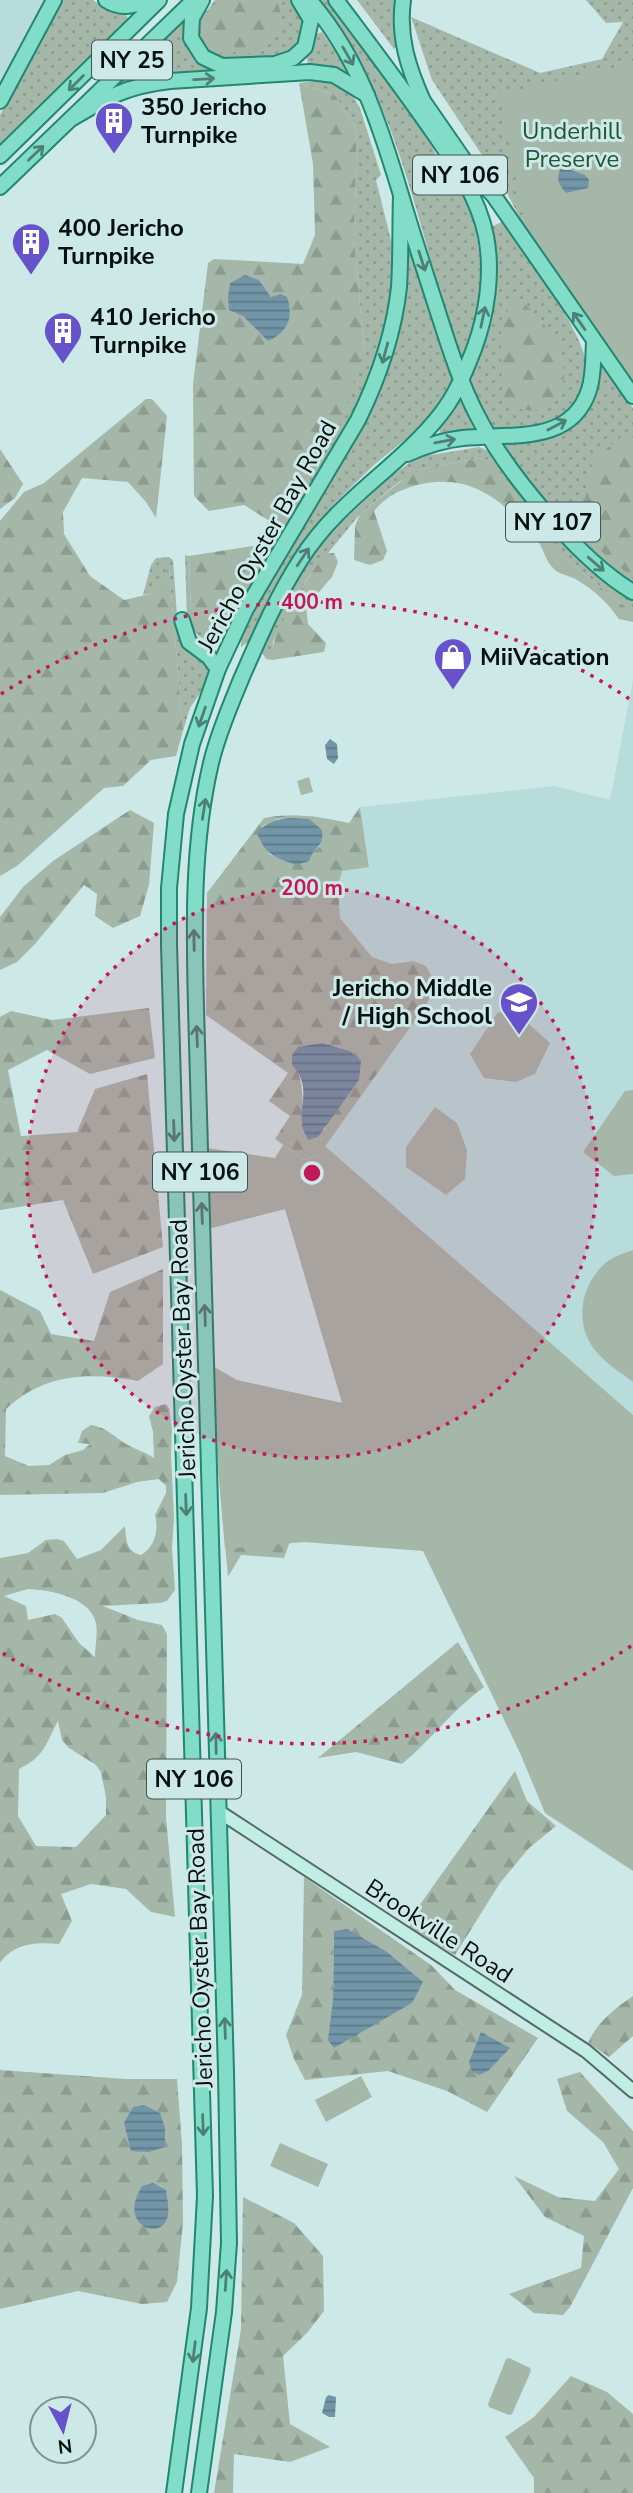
<svg xmlns="http://www.w3.org/2000/svg" width="633" height="2493" font-family="'Nunito Sans',sans-serif">
<style>
.built{fill:#b8dcda}
.grass{fill:url(#grass-dots)}
.forest{fill:url(#forest-firs);fill-rule:evenodd}
.park{fill:#a4b7a9}
.water{fill:url(#water-rules)}
.lines{fill:none;stroke-linecap:round;stroke-linejoin:round}
.secondary-casing{stroke:#516a68;stroke-width:16}
.primary-casing{stroke:#218770;stroke-width:18}
.secondary{stroke:#c1eee3;stroke-width:12}
.primary{stroke:#82ddc8;stroke-width:14}
.oneway{stroke:#4b8175}
.ring{fill:none;stroke:#c2185b;stroke-width:3.5;stroke-dasharray:3.5 7}
.labels{text-anchor:middle;stroke-width:6;stroke-linejoin:round;paint-order:stroke}
.shield{fill:#cde9e7;stroke:#425250;stroke-width:2}
.shield-label{font-size:23px;font-weight:bold;fill:#071110}
.poi-label{font-size:24px;font-weight:bold;fill:#071110;stroke:#cde9e7;text-anchor:start}
.park-label{font-size:24px;fill:#215534;stroke:#cde9e7}
.street-label{font-size:24px;fill:#071110;stroke:#cde9e7}
.centre{fill:#c2185b;stroke:#cde9e7;stroke-width:3.5}
.ring-label{font-size:21px;text-anchor:middle;font-weight:bold;fill:#c2185b;stroke:#cde9e7;stroke-width:6;stroke-linejoin:round;paint-order:stroke}
</style>
<defs>
<pattern id="grass-dots" width="8" height="8" patternUnits="userSpaceOnUse" patternTransform="scale(1.75)"><rect width="8" height="8" fill="#a4b7a9"/><path d="M2 2h.1M6 6h.1" fill="none" stroke="#8c9c90" stroke-width="1.8" stroke-linecap="round"/></pattern>
<pattern id="forest-firs" width="22" height="20" patternUnits="userSpaceOnUse" patternTransform="scale(1.75)"><rect width="22" height="20" fill="#a4b7a9"/><path d="M5 1l3.5 6h-7zM16 11l3.5 6h-7z" fill="#8c9c90"/></pattern>
<pattern id="water-rules" width="6" height="5" patternUnits="userSpaceOnUse" patternTransform="scale(1.75)"><rect width="6" height="5" fill="#7296a8"/><path d="M0 2.5h6" fill="none" stroke="#5c7987"/></pattern>
</defs>
<rect width="100%" height="100%" fill="#cde9e7"/>
<g class="built">
<polygon points="0,0 44,0 0,84"/>
<polygon points="633,680 633,1415 325,1146 426,1005 433,992 412,961 392,964 371,957 340,918 338,886 342,871 369,866 360,807 554,786 610,800"/>
</g>
<g class="grass">
<polygon points="60,0 93,0 110,12 126,14 128,19 0,145 0,115"/>
<path d="M215 0H291C308 14 303 26 300 45L282 58 221 61 199 48 195 21 198 13 207 11Z"/>
<path d="M321 0H331L419 120 435 152 437 162 445 156C486 223 490 287 465 361L460 359 451 336C429 257 411 177 379 101 364 65 342 33 321 0Z"/>
<polygon points="357,0 398,0 398,46 394,49"/>
<polygon points="586,0 633,0 633,202 526,230 506,191 432,80 411,17 540,73 602,59 623,22 606,23"/>
<polygon points="186,16 196,58 194,61 218,74 120,89 117,85"/>
<polygon points="322,32 333,48 352,79 309,69 306,55 316,34"/>
<path d="M328 79 351 93 360 108 381 175 376 180 392 244 393 280 386 329 352 422 226 634C209 648 193 636 187 618L185 555 189 556 191 612 226 627 364 349 354 237 357 131 335 95 299 83Z"/>
<path d="M502 222C523 250 584 332 586 364 587 387 576 411 555 423 538 433 512 430 492 431L468 380 486 335 493 296 490 227Z"/>
<polygon points="407,239 411,239 456,380 434,410 411,435 375,464 334,504 302,544 271,592 250,641 241,647 241,638 294,538 378,394"/>
<path d="M600 361 633 408V584C580 542 539 498 500 443L535 441 562 431 585 412Z"/>
<polygon points="460,393 479,431 439,434 441,419"/>
<polygon points="479,447 495,454 633,593 633,613 554,550 491,461 479,458 422,469 399,482 360,514 307,579 273,642 272,660 266,659 260,649 293,585 321,545 344,520 388,479 409,463 425,456"/>
<polygon points="169,557 173,560 178,629 210,664 202,690 190,708 183,731 169,569 154,593 143,595 151,565 156,558"/>
</g>
<g class="forest">
<path d="M219 0H276C288 21 274 48 250 53 245 54 238 52 233 52 222 52 216 55 205 51 195 25 204 20 219 0Z"/>
<path d="M299 83 335 95 357 131 354 237 364 349 341 422 226 627 208 635 191 612 189 556 260 545 268 520 244 505 209 511 194 496 193 384 208 263 214 259 303 264 315 235 313 164ZM259 280 271 298 269 341 243 316Z"/>
<path d="M518 297C534 314 554 331 561 354 571 384 557 418 520 409 514 408 507 402 502 398L501 320Z"/>
<polygon points="146,399 152,399 167,416 156,518 146,502 128,482 82,478 63,512 64,534 90,576 124,600 154,593 169,568 183,731 176,756 151,760 123,786 104,788 17,866 0,876 0,521 24,492 44,483"/>
<polygon points="627,432 633,438 633,578 588,540 583,510 592,461"/>
<polygon points="0,449 23,484 15,498 0,509"/>
<path d="M479 458 491 460 554 550 633 613V622L619 619C608 603 594 590 577 580 569 575 559 575 553 568 544 559 543 545 534 536 500 498 468 471 414 486 397 491 386 497 374 511L387 551 383 560 370 565 354 560 355 526 360 514 410 474 422 469Z"/>
<path d="M326 553H334L338 562 332 577 306 607 308 624 326 643 324 652 272 660C269 633 309 576 326 553Z"/>
<path d="M360 807 369 867 342 871 338 886 340 918 372 957 392 964 413 961 426 966 432 977 433 992 426 1005 319 1155 304 1160 275 1139 290 1116 269 1101 288 1073 206 1015 207 893 264 818C293 812 320 817 349 823ZM290 818 320 846 297 865 269 854 263 826 278 819ZM323 1043 350 1051 359 1080 330 1117 325 1129 308 1139C298 1117 307 1098 298 1072Z"/>
<polygon points="130,810 154,823 149,885 140,916 113,928 95,916 97,894 84,885 35,944 17,962 0,970 0,917 23,887 53,861"/>
<polygon points="149,1008 155,1058 90,1074 47,1050 8,1070 21,1136 77,1132 95,1089 147,1074 163,1247 93,1274 63,1200 0,1210 0,1017 11,1011 52,1020"/>
<path d="M163 1269V1364L138 1381C88 1372 45 1373 6 1409L5 1456 29 1466 49 1465 65 1455 83 1450 90 1444 78 1443 82 1431 91 1425C107 1427 115 1438 128 1445 137 1450 145 1452 154 1458L153 1432 149 1416 155 1407 166 1404 169 1408 172 1428 171 1455 174 1519 172 1548 175 1590 167 1601 160 1603 103 1606 138 1620 162 1625 167 1634 166 1817 175 1917 151 1912 126 1889 91 1884 61 1894 72 1921 59 1944C36 1942 14 1943 0 1963V1558L28 1553 46 1540 57 1539 64 1541 77 1559 101 1550 125 1526C126 1539 126 1552 141 1555 155 1547 159 1530 155 1515L166 1493V1486L159 1479 137 1482 103 1493 0 1495V1290L40 1311 51 1334 94 1341 110 1292ZM28 1589C50 1590 90 1597 96 1623 98 1632 95 1647 95 1657L79 1643 62 1618 55 1614 28 1620 26 1606 4 1596ZM58 1721 62 1740 69 1748 96 1765 101 1772 106 1797V1815L76 1847 36 1846 18 1816 19 1769C45 1756 45 1745 58 1721Z"/>
<polygon points="218,1466 296,1525 284,1558 241,1555 228,1577"/>
<path d="M458 1642 484 1687C453 1709 431 1740 402 1764L356 1752 318 1758Z"/>
<polygon points="515,1771 527,1801 556,1826 529,1848 500,1883 455,1955 410,1928 409,1920"/>
<path d="M304 1877 431 1965 455 1990 538 2038 487 2112 447 2091 388 2071 305 2080 294 2059 286 2035 302 1995ZM347 1929 412 2003 382 2019 333 2000 334 1932Z"/>
<path d="M633 1996V2036L609 2057 588 2043C597 2022 614 2009 633 1996Z"/>
<polygon points="0,2070 126,2079 177,2079 182,2144 183,2223 177,2282 167,2302 142,2304 78,2291 0,2309"/>
<polygon points="580,2072 633,2131 633,2188 570,2307 563,2315 534,2313 509,2294 581,2268 584,2236 545,2217 514,2176 558,2197 595,2201 619,2169 603,2142 567,2111 557,2079"/>
<polygon points="243,2197 294,2223 323,2256 324,2311 307,2333 283,2356 290,2424 330,2447 290,2462 234,2454 233,2493 214,2493 241,2329"/>
<polygon points="571,2376 607,2392 633,2414 633,2493 534,2493 534,2478 505,2437 534,2417"/>
</g>
<g class="park">
<polygon points="633,63 633,386 526,230 499,94"/>
<polygon points="309,777 313,792 301,795 297,781"/>
<polygon points="498,1012 521,1017 550,1043 535,1074 516,1082 484,1078 470,1054"/>
<polygon points="633,1090 633,1174 614,1176 583,1152 625,1091"/>
<polygon points="435,1107 457,1123 467,1150 465,1179 446,1195 406,1167 406,1147"/>
<polygon points="283,1145 304,1160 319,1155 325,1146 633,1415 633,1871 545,1813 520,1753 423,1551 304,1542 225,1549 209,1364 237,1380 342,1403 285,1209 208,1229 207,1148 275,1158"/>
<path d="M633 1250V1382C620 1372 605 1363 595 1350 573 1323 581 1282 608 1261 615 1256 625 1253 633 1250Z"/>
<polygon points="361,2076 372,2097 326,2122 315,2100"/>
<polygon points="280,2143 328,2164 318,2187 270,2166"/>
<polygon points="509,2358 530,2368 531,2371 512,2414 509,2415 489,2407 488,2404 506,2359"/>
</g>
<g class="water">
<path d="M562 167 585 175 589 180 588 188 566 193C558 184 555 177 562 167Z"/>
<path d="M245 275 259 280 271 297 281 294 287 297C294 317 288 332 268 341L243 316 229 310 228 297 230 283Z"/>
<polygon points="330,739 337,744 338,758 334,764 327,759 325,745"/>
<path d="M290 818 309 819 322 830C324 848 314 846 309 861L297 865C276 858 266 856 257 833 266 822 277 819 290 818Z"/>
<path d="M323 1043 350 1051 361 1061 359 1080 318 1137 308 1140C306 1135 302 1129 302 1124 300 1101 311 1086 292 1065V1055L298 1047Z"/>
<polygon points="347,1929 387,1952 423,1982 412,2003 334,2048 328,2040 333,2000 334,1931"/>
<polygon points="481,2032 510,2048 488,2071 479,2075 472,2071 469,2062"/>
<polygon points="144,2105 160,2113 165,2128 165,2147 149,2152 131,2151 124,2123 133,2107"/>
<path d="M153 2183 166 2190C167 2198 170 2210 167 2218 161 2241 117 2226 142 2186Z"/>
<polygon points="329,2395 336,2397 335,2417 329,2417 322,2413 326,2397"/>
</g>
<g class="lines">
<g class="secondary-casing">
<polyline id="secondary" points="218,1811 586,2051 633,2091"/>
</g>
<g class="primary-casing">
<g id="primary">
<path d="M106 0C120 9 133 7 148 0"/>
<polyline points="202,0 192,18 191,38 203,57 222,66 275,64 293,58 305,47 311,20 299,0"/>
<path d="M309 0C358 55 380 125 401 195 412 232 424 269 436 306 448 343 459 380 477 415 497 454 524 489 554 522 577 548 603 574 633 592"/>
<path d="M403 0C398 37 408 67 423 101"/>
<polyline points="419,95 473,173 494,196 633,396"/>
<polyline points="0,101 54,0"/>
<path d="M71 119C108 97 126 86 170 81L310 72 334 75 367 95"/>
<polyline points="0,156 159,0"/>
<polyline points="0,187 194,0"/>
<path d="M407 454C425 446 443 440 463 438 508 433 571 446 589 390 594 375 593 358 594 342"/>
<polyline points="182,620 189,642 209,657 218,669"/>
<path d="M174 2493 199 2308 205 2196 169 945V888L176 814 192 744 218 669 246 609 358 420C378 379 394 334 399 287 401 257 400 226 401 196"/>
<path d="M199 2493 224 2312 229 2243 226 2072 196 1008C194 926 192 844 211 763 218 733 231 704 242 677 260 636 277 596 301 559 339 499 398 468 440 415 456 395 465 372 474 349 487 314 493 273 486 236 478 195 451 158 428 125 398 82 367 41 336 0"/>
</g>
</g>
<use href="#secondary" class="secondary"/>
<use href="#primary" class="primary"/>
</g>
<defs><path id="oneway-shaft" d="M-6 0H5M1.5-3L5.5 0L1.5 3" fill="none" stroke-width="1.6" stroke-linecap="round" stroke-linejoin="round" transform="scale(1.75)"/></defs>
<g class="oneway">
<use href="#oneway-shaft" transform="translate(348 56) rotate(60)"/>
<use href="#oneway-shaft" transform="translate(204 79) rotate(-3)"/>
<use href="#oneway-shaft" transform="translate(76 83) rotate(135)"/>
<use href="#oneway-shaft" transform="translate(36 153) rotate(-44)"/>
<use href="#oneway-shaft" transform="translate(422 261) rotate(72)"/>
<use href="#oneway-shaft" transform="translate(483 317) rotate(-78)"/>
<use href="#oneway-shaft" transform="translate(579 321) rotate(-125)"/>
<use href="#oneway-shaft" transform="translate(385 353) rotate(105)"/>
<use href="#oneway-shaft" transform="translate(557 425) rotate(-28)"/>
<use href="#oneway-shaft" transform="translate(445 441) rotate(-10)"/>
<use href="#oneway-shaft" transform="translate(303 557) rotate(-56)"/>
<use href="#oneway-shaft" transform="translate(596 564) rotate(41)"/>
<use href="#oneway-shaft" transform="translate(202 717) rotate(109)"/>
<use href="#oneway-shaft" transform="translate(204 809) rotate(-81)"/>
<use href="#oneway-shaft" transform="translate(194 940) rotate(-91)"/>
<use href="#oneway-shaft" transform="translate(197 1036) rotate(-92)"/>
<use href="#oneway-shaft" transform="translate(174 1131) rotate(88)"/>
<use href="#oneway-shaft" transform="translate(202 1213) rotate(-92)"/>
<use href="#oneway-shaft" transform="translate(205 1315) rotate(-92)"/>
<use href="#oneway-shaft" transform="translate(186 1505) rotate(88)"/>
<use href="#oneway-shaft" transform="translate(216 1743) rotate(-91)"/>
<use href="#oneway-shaft" transform="translate(225 2028) rotate(-92)"/>
<use href="#oneway-shaft" transform="translate(203 2125) rotate(88)"/>
<use href="#oneway-shaft" transform="translate(226 2280) rotate(-86)"/>
<use href="#oneway-shaft" transform="translate(194 2352) rotate(97)"/>
</g>
<circle cx="312" cy="1173" r="285" fill="#c2185b" fill-opacity=".12"/>
<g class="ring">
<circle cx="312" cy="1173" r="285"/>
<path d="M631 1646A571 571 0 0 1 1 1652M1 694A571 571 0 0 1 631 700"/>
</g>
<defs>
<g id="building-pin" transform="scale(2.0125)"><path d="M0 17L-7.5 6A9.5 9.5 0 1 1 7.5 6Z" fill="#6652cb" stroke="#cde9e7"/><path d="M-4-6H4V6H1V3H-1V6H-4ZM-2.5-4.3h1.7v1.8h-1.7ZM.8-4.3h1.7v1.8H.8ZM-2.5-1h1.7V.8h-1.7ZM.8-1h1.7V.8H.8Z" fill="#fff"/></g>
<g id="shop-pin" transform="scale(2.0125)"><path d="M0 17L-7.5 6A9.5 9.5 0 1 1 7.5 6Z" fill="#6652cb" stroke="#cde9e7"/><path d="M-5-2.5h2.3a2.7 3.5 0 0 1 5.4 0H5L5.5 6h-11ZM-1.5-2.5h3a1.5 2.3 0 0 0-3 0Z" fill="#fff"/></g>
<g id="school-pin" transform="scale(2.0125)"><path d="M0 17L-7.5 6A9.5 9.5 0 1 1 7.5 6Z" fill="#6652cb" stroke="#cde9e7"/><path d="M0-5L7-2L0 1L-7-2ZM-4 1L0 2.5L4 1V4Q0 6-4 4Z" fill="#fff"/></g>
</defs>
<g fill-rule="evenodd">
<use href="#building-pin" x="114" y="121"/>
<use href="#building-pin" x="31" y="242"/>
<use href="#building-pin" x="63" y="331"/>
<use href="#shop-pin" x="453" y="657"/>
<use href="#school-pin" x="519" y="1002"/>
</g>
<g class="labels">
<g class="shield">
<rect x="92" y="40.5" width="80" height="39" rx="5"/>
<rect x="413" y="155.5" width="94" height="39" rx="5"/>
<rect x="506" y="502.5" width="94" height="39" rx="5"/>
<rect x="153" y="1152.5" width="94" height="39" rx="5"/>
<rect x="147" y="1759.5" width="94" height="39" rx="5"/>
</g>
<g class="shield-label">
<text x="132" y="68">NY 25</text>
<text x="460" y="183">NY 106</text>
<text x="553" y="530">NY 107</text>
<text x="200" y="1180">NY 106</text>
<text x="194" y="1787">NY 106</text>
</g>
<g class="poi-label">
<text x="141" y="115">350 Jericho<tspan x="141" dy="28">Turnpike</tspan></text>
<text x="58" y="236">400 Jericho<tspan x="58" dy="28">Turnpike</tspan></text>
<text x="90" y="325">410 Jericho<tspan x="90" dy="28">Turnpike</tspan></text>
<text x="480" y="665">MiiVacation</text>
<text x="492" y="996" text-anchor="end">Jericho Middle<tspan x="492" dy="28">/ High School</tspan></text>
</g>
<g class="park-label">
<text x="572" y="139">Underhill<tspan x="572" dy="28">Preserve</tspan></text>
</g>
<g class="street-label">
<text transform="translate(267 536) rotate(-61)" y="8">Jericho Oyster Bay Road</text>
<text transform="translate(183 1349) rotate(-92)" y="8">Jericho Oyster Bay Road</text>
<text transform="translate(439 1931) rotate(33)" y="8">Brookville Road</text>
<text transform="translate(200 1958) rotate(-92)" y="8">Jericho Oyster Bay Road</text>
</g>
</g>
<circle cx="312" cy="1173" r="10" class="centre"/>
<g class="ring-label">
<text x="312" y="609">400 m</text>
<text x="312" y="895">200 m</text>
</g>
<g transform="translate(63 2430) rotate(173)"><circle r="33" fill="#cde9e7" stroke="#7e9391" stroke-width="2"/>
<path d="M0-5L12 26L0 18L-12 26Z" fill="#6652cb"/>
<text y="-10" font-size="19" font-weight="bold" text-anchor="middle" fill="#071110">N</text>
</g>
</svg>
